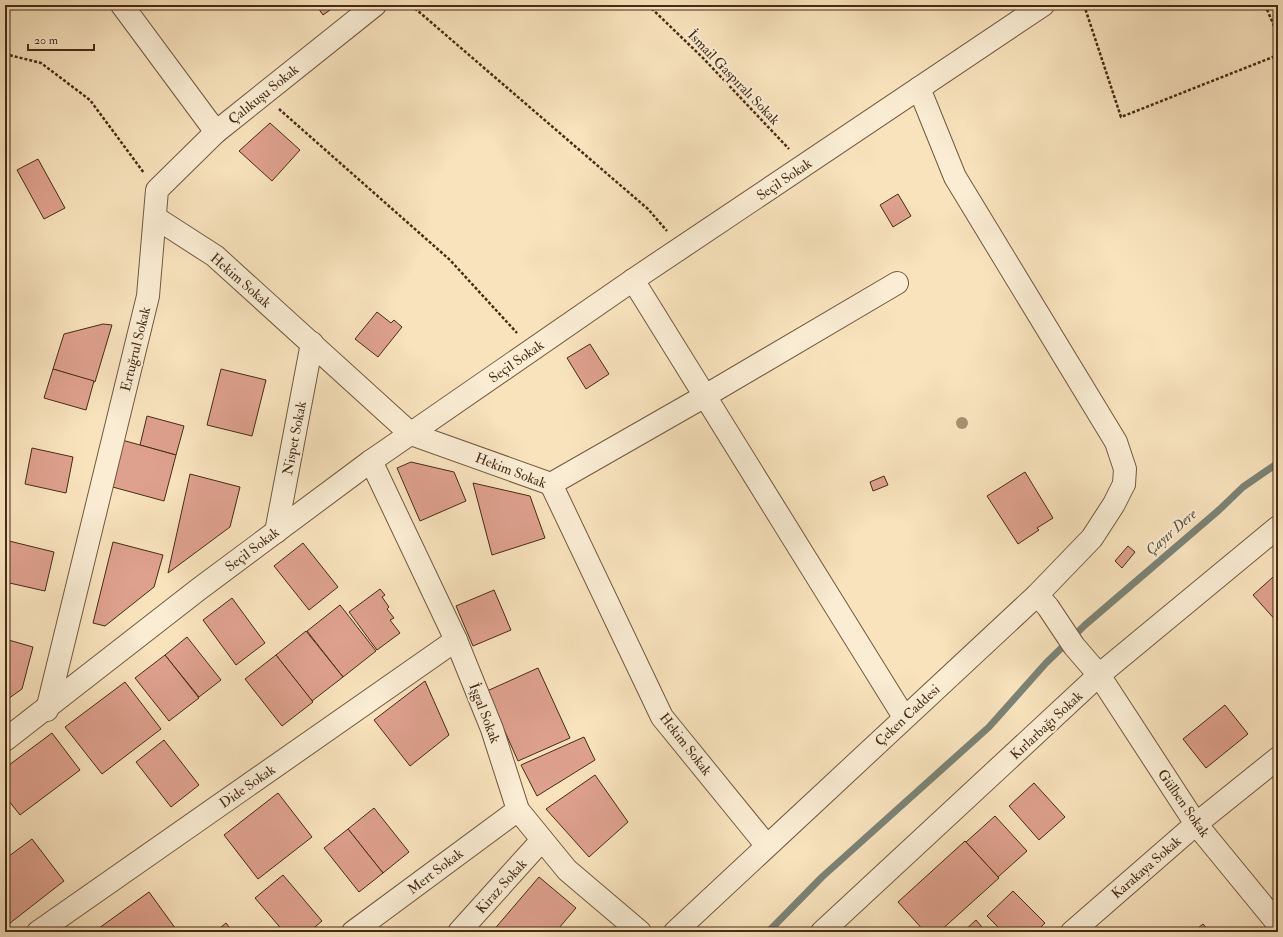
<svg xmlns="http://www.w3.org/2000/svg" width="1283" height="937" font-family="'IM FELL Double Pica',serif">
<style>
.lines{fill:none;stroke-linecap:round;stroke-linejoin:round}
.stream{stroke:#7b8376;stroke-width:7}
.building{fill:#dea18e;stroke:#462b14}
.minor-casing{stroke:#72593e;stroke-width:24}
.tertiary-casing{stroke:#72593e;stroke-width:24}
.path{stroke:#462b14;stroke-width:2.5;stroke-dasharray:3 2;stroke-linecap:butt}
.minor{stroke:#faedd4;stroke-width:22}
.tertiary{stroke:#faedd4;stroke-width:22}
.tree{fill:#a89271}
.labels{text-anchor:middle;stroke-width:4;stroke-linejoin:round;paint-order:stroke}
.street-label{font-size:14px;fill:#462b14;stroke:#faedd4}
.water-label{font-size:15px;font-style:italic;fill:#5c503d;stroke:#faedd4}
</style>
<rect width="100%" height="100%" fill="#f8e3bd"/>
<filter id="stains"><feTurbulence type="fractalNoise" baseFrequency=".005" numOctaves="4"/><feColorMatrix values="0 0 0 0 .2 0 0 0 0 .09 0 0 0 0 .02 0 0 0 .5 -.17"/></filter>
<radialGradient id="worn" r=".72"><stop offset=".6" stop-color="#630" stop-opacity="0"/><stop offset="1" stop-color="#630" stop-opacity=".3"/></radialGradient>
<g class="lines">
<polyline class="stream" points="768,932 822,877 989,727 1046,663 1085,625 1219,510 1243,487 1278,463"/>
</g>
<g class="building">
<polygon points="316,5 337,5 323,15"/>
<polygon points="270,123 300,150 272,181 239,151"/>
<polygon points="38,159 65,208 44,219 17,170"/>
<polygon points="898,194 911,216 893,227 880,205"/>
<polygon points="377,312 391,323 394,320 402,327 378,357 355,339"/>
<polygon points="103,324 112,325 95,382 53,369 64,334"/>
<polygon points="590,344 609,374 586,389 567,358"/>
<polygon points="53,369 94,381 86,410 44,398"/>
<polygon points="221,369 266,380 252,436 207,425"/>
<polygon points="147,416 184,426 176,455 140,445"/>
<polygon points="122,440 176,455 164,501 109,486"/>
<polygon points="32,448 73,457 66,493 25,484"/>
<polygon points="411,462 454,472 466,501 420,521 397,468"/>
<polygon points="1025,472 1053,518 1037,528 1039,530 1018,544 987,496"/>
<polygon points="190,474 240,487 230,527 168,573"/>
<polygon points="884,476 888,485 873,491 870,482"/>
<polygon points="473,483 530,496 545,538 492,555"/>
<polygon points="5,540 54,552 45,591 5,582"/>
<polygon points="113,542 163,555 154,587 105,626 93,623"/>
<polygon points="303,543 338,587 309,610 274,566"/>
<polygon points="1128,546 1135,552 1122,568 1115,561"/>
<polygon points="1273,577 1278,582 1278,623 1253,595"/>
<polygon points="380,589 385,595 382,597 389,607 387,609 394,618 390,620 400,633 377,650 349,612"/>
<polygon points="494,590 511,630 473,646 456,606"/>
<polygon points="232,598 265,643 236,665 203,620"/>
<polygon points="340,605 376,651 343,677 307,631"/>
<polygon points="306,631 343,677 312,701 276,655"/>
<polygon points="187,637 221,680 199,697 165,655"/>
<polygon points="5,639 33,647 22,689 5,701"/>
<polygon points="165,655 199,698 169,721 135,678"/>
<polygon points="276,655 313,702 282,726 245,679"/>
<polygon points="538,668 570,738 518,761 487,691"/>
<polygon points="425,681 449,735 410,766 374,720"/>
<polygon points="125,682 161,729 102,774 65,727"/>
<polygon points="1225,705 1248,734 1206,768 1183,739"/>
<polygon points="52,733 80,770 20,815 5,796 5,768"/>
<polygon points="584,737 595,760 537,796 521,765"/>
<polygon points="164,740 199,785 171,807 136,762"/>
<polygon points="595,775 628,822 589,857 546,809"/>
<polygon points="1034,783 1065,817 1039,840 1009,806"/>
<polygon points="278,793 312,837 258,879 224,835"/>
<polygon points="374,808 409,852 383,873 348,829"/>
<polygon points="995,816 1027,851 998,877 966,842"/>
<polygon points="348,829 383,873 359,892 324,848"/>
<polygon points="32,839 64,881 5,927 5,859"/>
<polygon points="965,841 999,878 939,932 925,932 898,902"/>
<polygon points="283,875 322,921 309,932 284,932 255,898"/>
<polygon points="539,877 576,908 559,928 562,930 561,932 492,932"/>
<polygon points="1013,891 1045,923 1036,932 1003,932 987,916"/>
<polygon points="149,892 178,932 95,932 95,931"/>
<polygon points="976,920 986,932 963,932"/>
<polygon points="226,923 233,932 215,932"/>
<polygon points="1203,924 1210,932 1193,932"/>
</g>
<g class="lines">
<g class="minor-casing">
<g id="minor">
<polyline points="122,5 216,132"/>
<polyline points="919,88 955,177 1116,442 1125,469 1124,484"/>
<polyline points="156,218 215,256 411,434 551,484 662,717 767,846"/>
<polyline points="633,280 904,717"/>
<polyline points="371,461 456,640 492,729 518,810 567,870 640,932"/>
<polyline points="551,484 705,396 897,283"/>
<polyline points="276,532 312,343"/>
<polyline points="1037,595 1048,607 1074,646 1099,675 1196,824 1278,924"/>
<polyline points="47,710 148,296 157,190 216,132 375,5"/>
<polyline points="5,740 199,589 371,461 633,280 1043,5"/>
<polyline points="38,932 456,640"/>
<polyline points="353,932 518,810"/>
<polyline points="459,932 542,840"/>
<polyline points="822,932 1099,675 1278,527"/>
<polyline points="1072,932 1196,824 1278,758"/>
</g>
</g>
<g class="tertiary-casing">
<polyline id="tertiary" points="675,932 1037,595 1092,538 1114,504 1124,484"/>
</g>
<g class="path">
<polyline points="411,5 648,209 667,231"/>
<polyline points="648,5 703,58 789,149"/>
<polyline points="1084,5 1121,117 1278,55"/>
<polyline points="1265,5 1278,35"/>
<polyline points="5,54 41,63 90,100 144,173"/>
<polyline points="279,109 450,260 517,333"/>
</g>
<use href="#minor" class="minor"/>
<use href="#tertiary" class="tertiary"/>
</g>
<circle class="tree" cx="962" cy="423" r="6"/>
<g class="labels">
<g class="street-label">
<text transform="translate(734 77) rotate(46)" y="5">İsmail Gaspıralı Sokak</text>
<text transform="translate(263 94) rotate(-39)" y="5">Çalıkuşu Sokak</text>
<text transform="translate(784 179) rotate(-34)" y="5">Seçil Sokak</text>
<text transform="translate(241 280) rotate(41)" y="5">Hekim Sokak</text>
<text transform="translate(135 349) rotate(-76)" y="5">Ertuğrul Sokak</text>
<text transform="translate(516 361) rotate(-35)" y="5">Seçil Sokak</text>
<text transform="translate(294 438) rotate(-79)" y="5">Nispet Sokak</text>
<text transform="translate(511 470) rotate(21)" y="5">Hekim Sokak</text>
<text transform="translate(252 549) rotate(-37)" y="5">Seçil Sokak</text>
<text transform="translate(485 713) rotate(69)" y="5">İşgal Sokak</text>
<text transform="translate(907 715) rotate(-43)" y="5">Çeken Caddesi</text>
<text transform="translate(1046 725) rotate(-43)" y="5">Kırlarbağı Sokak</text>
<text transform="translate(686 744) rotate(52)" y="5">Hekim Sokak</text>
<text transform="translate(247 786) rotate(-35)" y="5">Dide Sokak</text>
<text transform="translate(1184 803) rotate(55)" y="5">Gülben Sokak</text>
<text transform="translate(1146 867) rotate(-41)" y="5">Karakaya Sokak</text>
<text transform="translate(435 871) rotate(-37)" y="5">Mert Sokak</text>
<text transform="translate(501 886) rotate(-48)" y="5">Kiraz Sokak</text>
</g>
<g class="water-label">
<text transform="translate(1171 532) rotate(-41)" y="5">Çayır Dere</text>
</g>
</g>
<rect width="1283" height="937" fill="none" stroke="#f8e3bd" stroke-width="20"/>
<rect x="6" y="6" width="1271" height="925" fill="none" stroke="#462b14" stroke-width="2"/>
<rect x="10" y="10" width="1263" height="917" fill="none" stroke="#462b14"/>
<path d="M28 44v6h66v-6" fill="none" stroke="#462b14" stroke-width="2"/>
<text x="34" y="44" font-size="12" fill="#462b14" stroke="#faedd4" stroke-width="3" paint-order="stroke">20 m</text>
<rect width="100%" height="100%" filter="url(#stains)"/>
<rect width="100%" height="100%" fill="url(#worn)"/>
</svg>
